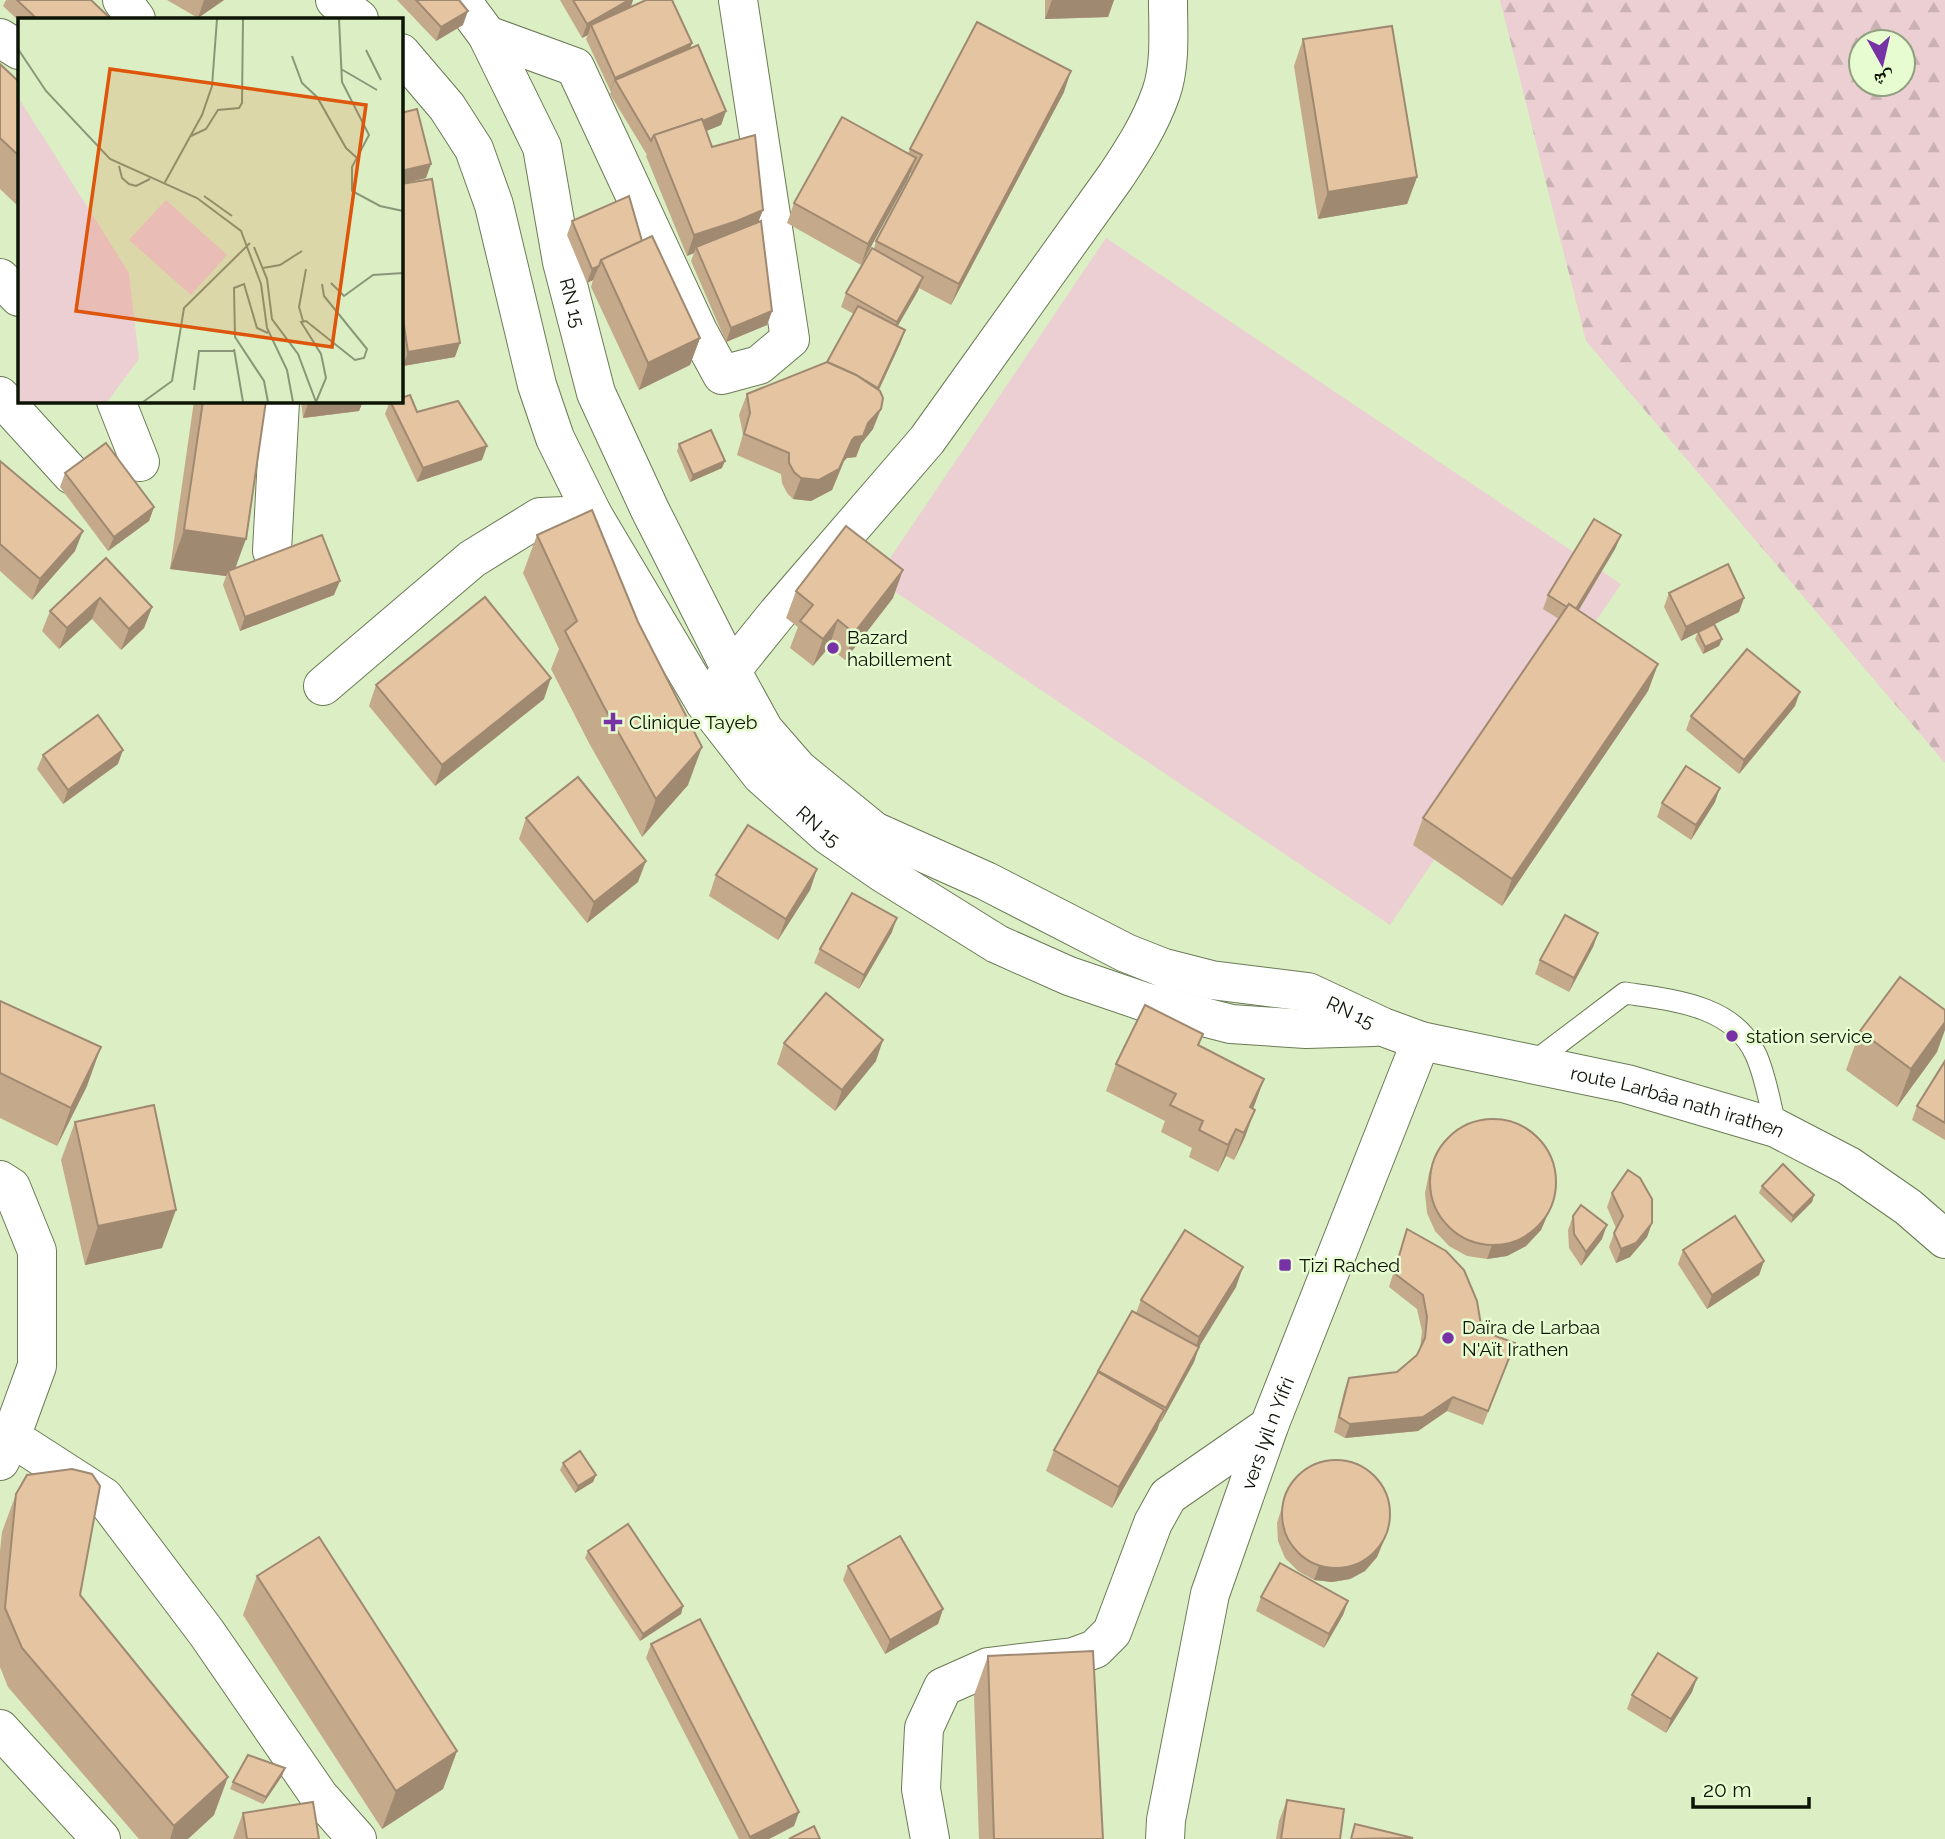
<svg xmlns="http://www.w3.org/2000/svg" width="1945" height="1839" font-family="Raleway,'Noto Naskh Arabic',sans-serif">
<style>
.forest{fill:url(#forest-firs);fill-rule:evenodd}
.park{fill:#eccfd3}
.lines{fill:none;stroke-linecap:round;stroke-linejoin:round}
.lane-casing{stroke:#6a7b55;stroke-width:23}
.street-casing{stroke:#6a7b55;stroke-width:40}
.secondary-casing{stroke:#6a7b55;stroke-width:40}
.primary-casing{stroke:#6a7b55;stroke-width:40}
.lane{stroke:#fff;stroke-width:21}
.street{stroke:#fff;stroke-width:38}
.secondary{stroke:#fff;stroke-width:38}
.primary{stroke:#fff;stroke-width:38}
.wall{fill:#c5a98b}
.shaded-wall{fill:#a08971}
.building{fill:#e5c4a2;stroke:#a08971;stroke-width:2}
.poi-dot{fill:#7732a6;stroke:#e8fcd1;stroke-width:2.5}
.labels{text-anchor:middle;stroke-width:5;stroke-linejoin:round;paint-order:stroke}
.street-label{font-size:19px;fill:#0d1406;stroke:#e8fcd1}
.poi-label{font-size:19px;fill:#0d1406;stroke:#e8fcd1;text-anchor:start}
.inset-road{fill:none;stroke:#899778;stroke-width:2}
.view{fill:#dd560c;fill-opacity:0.15;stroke:#dd560c;stroke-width:3.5}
.inset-edge{fill:none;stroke:#0d1406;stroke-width:3.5}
</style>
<defs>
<pattern id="forest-firs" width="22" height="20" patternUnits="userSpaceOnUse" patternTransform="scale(1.75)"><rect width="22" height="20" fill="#eccfd3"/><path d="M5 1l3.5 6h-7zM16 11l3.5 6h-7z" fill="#c9b1b4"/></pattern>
</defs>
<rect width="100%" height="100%" fill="#dbeec4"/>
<path class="forest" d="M1500 0H1945V763L1586 341ZM1861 42H1903V84H1861Z"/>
<polygon class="park" points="1106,238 1621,584 1390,925 876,579"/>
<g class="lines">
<g class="lane-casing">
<path id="lane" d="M1530 1065 1625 993C1672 1000 1734 1005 1756 1055 1766 1077 1770 1105 1776 1128"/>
</g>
<g class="street-casing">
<g id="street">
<polyline points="122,0 136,19"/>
<polyline points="487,35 575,67 698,331 722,375 759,365 790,339 738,0"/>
<polyline points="0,38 19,50"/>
<polyline points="0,278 19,297"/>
<polyline points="0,396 72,475"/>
<polyline points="116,401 140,462"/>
<polyline points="272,551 280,401"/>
<polyline points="323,686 472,559 540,517 593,515"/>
<polyline points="0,1180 11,1187 37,1251 37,1366 11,1437 0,1461"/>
<polyline points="11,1437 104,1497 206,1632 319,1796 357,1839"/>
<polyline points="0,1729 101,1839"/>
<polyline points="930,1839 921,1789 924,1728 943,1687 988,1667 1073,1657 1095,1649 1112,1632 1153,1523 1168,1496 1269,1426"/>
</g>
</g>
<g class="secondary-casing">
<g id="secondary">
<path d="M705 703 776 615 927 440 1116 176C1134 149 1150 124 1161 93 1171 65 1168 30 1168 0"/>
<path id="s1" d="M1165 1839 1166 1820 1210 1594 1269 1426 1421 1041"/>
</g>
</g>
<g class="primary-casing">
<g id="primary">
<polyline points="335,0 359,19"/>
<path id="s2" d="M461 0 487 35 542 147 562 262 596 393 650 510 731 670 764 730 798 769 874 831 986 881 1126 953 1164 968 1211 980 1308 992 1383 1027 1421 1041 1627 1084 1776 1128 1849 1166 1908 1207 1945 1239"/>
<path id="s3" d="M401 53 447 107 474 149 494 205 537 385 555 438 593 515 705 703 761 775 828 835 883 873 997 944 1069 976 1145 1002 1231 1024 1306 1029 1374 1027"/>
</g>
</g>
<use href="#lane" class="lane"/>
<use href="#street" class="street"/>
<use href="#secondary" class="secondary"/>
<use href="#primary" class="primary"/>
</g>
<g class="wall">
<polygon points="6,0 91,0 111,19 19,19 19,21 3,6"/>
<polygon points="167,0 224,0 198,18"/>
<polygon points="397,0 459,0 463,25 436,41"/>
<polygon points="560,0 633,0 631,7 692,43 690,48 726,111 721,125 706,131 712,147 763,210 758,222 772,311 767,325 726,342 691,261 694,253 687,256 646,156 647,155 610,94 611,92 586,39 588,35 582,38"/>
<polygon points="1045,0 1114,0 1108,17 1045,19"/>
<polygon points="1303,39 1417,177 1407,204 1318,219 1294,66"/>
<polygon points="0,64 19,82 19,207 0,189"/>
<polygon points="1064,92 951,305 919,288 897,326 905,330 900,344 879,390 873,429 861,444 856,457 847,458 844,461 832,490 811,501 793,499 787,493 782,483 781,474 737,455 743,434 739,415 747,394 827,362 854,314 841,307 846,293 874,249 876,241 912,174 910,173 861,265 787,223 794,203 908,154 910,149"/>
<polygon points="401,113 426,178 404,183 455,357 403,366 401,351"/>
<polygon points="572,221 642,241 700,338 690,365 639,390 591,287 593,280 587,283 567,235"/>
<polygon points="194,401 266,401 236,568 334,595 240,631 223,585 226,576 170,569"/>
<polygon points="301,401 363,401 359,411 303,418"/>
<polygon points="390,401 417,412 482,460 417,482 385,414"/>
<polygon points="679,444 722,468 690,482 677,451"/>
<polygon points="0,461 75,551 32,600 0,571"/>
<polygon points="65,473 154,507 149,521 108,551 60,487"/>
<polygon points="537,535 688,785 642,837 589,743 551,669 559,649 523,573"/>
<polygon points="1621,535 1615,549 1578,610 1658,664 1648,691 1502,906 1413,845 1423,818 1559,619 1543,609 1548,595"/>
<polygon points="106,558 152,607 144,628 121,650 92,619 59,649 42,631 50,611"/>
<polygon points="796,591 893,598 845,660 829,647 813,666 790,648 798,627 786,618"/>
<polygon points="1669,593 1739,612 1714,624 1722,639 1719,646 1703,654 1695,639 1698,632 1681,641 1664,607"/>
<polygon points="376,685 544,699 435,786 369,706"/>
<polygon points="1795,706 1739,774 1686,730 1691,716"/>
<polygon points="43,755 118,764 63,804 37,769"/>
<polygon points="1715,802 1691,840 1657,817 1662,803"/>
<polygon points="526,818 638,882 587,923 519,839"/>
<polygon points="817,869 810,890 778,940 709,896 716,875"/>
<polygon points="892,932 859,989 814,963 820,949"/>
<polygon points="1598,933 1593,947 1569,992 1535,974 1540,960"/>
<polygon points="0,1001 87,1086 57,1146 0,1118"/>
<polygon points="1860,1031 1937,1052 1897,1107 1846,1070"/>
<polygon points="784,1043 876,1061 835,1111 777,1064"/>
<polygon points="1199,1046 1264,1079 1253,1109 1245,1137 1234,1160 1226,1156 1218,1172 1189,1157 1192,1148 1161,1132 1165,1121 1106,1091 1116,1064"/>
<polygon points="1945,1061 1945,1140 1912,1120 1917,1106"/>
<polygon points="75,1122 162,1248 85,1265 61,1160"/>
<polygon points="1434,1159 1550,1210 1541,1230 1526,1246 1507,1256 1487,1259 1467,1256 1449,1246 1435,1231 1427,1213 1425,1193 1429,1173"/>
<polygon points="1762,1186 1814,1195 1812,1202 1791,1223 1759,1193"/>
<polygon points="1612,1193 1652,1223 1647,1237 1630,1257 1616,1263 1609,1247 1616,1228 1607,1207"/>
<polygon points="1573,1216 1602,1239 1581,1266 1569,1248 1568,1230"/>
<polygon points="1407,1229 1482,1331 1515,1343 1483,1425 1447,1411 1418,1431 1345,1438 1334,1432 1344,1392 1349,1378 1397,1372 1417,1355 1420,1348 1422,1331 1417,1309 1389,1287"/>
<polygon points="1683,1250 1764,1261 1759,1275 1707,1309 1678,1264"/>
<polygon points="1236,1287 1199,1347 1194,1362 1161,1422 1160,1422 1157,1430 1112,1508 1046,1471 1054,1450 1098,1373 1136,1313 1141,1300"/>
<polygon points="563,1463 596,1475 593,1482 575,1493 560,1470"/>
<polygon points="1287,1491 1384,1541 1377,1557 1365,1571 1350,1579 1332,1582 1314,1580 1298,1571 1285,1558 1278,1541 1277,1523"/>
<polygon points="16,1494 80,1595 214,1815 188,1839 139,1839 8,1687 0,1667 0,1551 2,1532"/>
<polygon points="588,1551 683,1606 681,1614 640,1641 585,1558"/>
<polygon points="848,1566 943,1609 938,1624 885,1654 843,1580"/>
<polygon points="257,1576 457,1751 443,1789 382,1829 243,1615"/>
<polygon points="1261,1597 1348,1601 1343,1615 1324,1648 1256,1611"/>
<polygon points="651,1644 799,1812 794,1826 769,1839 739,1839 646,1658"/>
<polygon points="988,1656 1103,1839 979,1839 974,1695"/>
<polygon points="1697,1678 1692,1692 1666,1733 1627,1709 1632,1695"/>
<polygon points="285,1768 282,1776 263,1804 230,1789 233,1782"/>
<polygon points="1287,1800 1340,1839 1276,1839 1279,1821"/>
<polygon points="243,1813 319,1839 233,1839"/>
</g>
<g class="shaded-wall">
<polygon points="204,0 224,0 198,18"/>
<polygon points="629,0 633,0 629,11 591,25 588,35 582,38 587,24"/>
<polygon points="1052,0 1114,0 1108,17 1045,19"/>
<polygon points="468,11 463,25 436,41 441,27"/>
<polygon points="692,43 687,57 615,80 610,92 615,78"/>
<polygon points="1071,71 1064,92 951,305 959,284"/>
<polygon points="726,111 721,125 659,150 655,139"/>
<polygon points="916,158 908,179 861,265 868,244"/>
<polygon points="431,164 426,178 401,184 401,171"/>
<polygon points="1417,177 1407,204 1318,219 1328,192"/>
<polygon points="763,210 755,230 696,247 694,253 687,256 694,235"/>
<polygon points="599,266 593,280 587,283 592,269"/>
<polygon points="923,277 918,291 892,336 897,322"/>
<polygon points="772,311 767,325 726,342 731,328"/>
<polygon points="905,330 900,344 873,402 878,388"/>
<polygon points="700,338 690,365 639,390 648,363"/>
<polygon points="460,343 455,357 403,366 408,352"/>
<polygon points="333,401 363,401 359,411 303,418 308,404"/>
<polygon points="881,409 873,429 861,444 856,457 847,458 844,461 832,490 811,501 793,499 801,478 852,440"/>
<polygon points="487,446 482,460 417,482 423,468"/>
<polygon points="725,461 722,468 690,482 693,475"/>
<polygon points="154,507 149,521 108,551 114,537"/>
<polygon points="184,530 246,539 232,577 228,571 226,576 170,569"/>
<polygon points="83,531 75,551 32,600 40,579"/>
<polygon points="1621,535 1615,549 1570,625 1575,611"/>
<polygon points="903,570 893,598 845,660 854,633"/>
<polygon points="340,581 334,595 240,631 245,617"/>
<polygon points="100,598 92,619 59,649 67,628"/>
<polygon points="1744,598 1739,612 1681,641 1686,627"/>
<polygon points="152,607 144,628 121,650 129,629"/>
<polygon points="838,620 829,647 813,666 823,639"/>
<polygon points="1722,639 1719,646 1703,654 1705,647"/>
<polygon points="1658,664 1648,691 1502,906 1512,879"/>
<polygon points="551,678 544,699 435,786 442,765"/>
<polygon points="1800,692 1795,706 1739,774 1744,760"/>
<polygon points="702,747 688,785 642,837 656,799"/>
<polygon points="123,750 118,764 63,804 68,790"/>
<polygon points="1720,788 1715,802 1691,840 1696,825"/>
<polygon points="646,861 638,882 587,923 594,902"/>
<polygon points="817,869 810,890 778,940 786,919"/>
<polygon points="897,918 892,932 859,989 864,975"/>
<polygon points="1598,933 1593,947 1569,992 1574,978"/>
<polygon points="1945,1022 1945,1030 1937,1052 1897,1107 1911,1069"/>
<polygon points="883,1040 876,1061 835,1111 842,1090"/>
<polygon points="101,1047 87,1086 57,1146 71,1108"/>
<polygon points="1264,1079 1254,1106 1240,1134 1250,1107"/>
<polygon points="1255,1110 1245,1137 1234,1160 1244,1133"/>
<polygon points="1236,1129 1226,1156 1218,1172 1228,1145"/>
<polygon points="1814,1195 1812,1202 1791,1223 1793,1216"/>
<polygon points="1555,1196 1541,1230 1526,1246 1507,1256 1487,1259 1492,1245"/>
<polygon points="176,1210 162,1248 85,1265 98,1226"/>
<polygon points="1652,1223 1647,1237 1630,1257 1616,1263 1621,1249"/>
<polygon points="1607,1225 1602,1239 1581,1266 1586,1252"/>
<polygon points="1764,1261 1759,1275 1707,1309 1712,1295"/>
<polygon points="1243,1267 1236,1287 1192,1358 1199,1337"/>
<polygon points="1199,1347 1194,1362 1161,1422 1166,1408"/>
<polygon points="1453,1397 1447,1411 1418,1431 1345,1438 1350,1424"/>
<polygon points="1164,1410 1157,1430 1112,1508 1119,1487"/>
<polygon points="596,1475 593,1482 575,1493 578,1486"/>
<polygon points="1389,1527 1377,1557 1365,1571 1350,1579 1332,1582 1314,1580 1319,1566"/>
<polygon points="1348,1601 1343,1615 1324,1648 1329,1634"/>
<polygon points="683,1606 681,1614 640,1641 643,1634"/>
<polygon points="943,1609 938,1624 885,1654 890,1640"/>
<polygon points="1697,1678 1692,1692 1666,1733 1671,1719"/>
<polygon points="457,1751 443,1789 382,1829 396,1791"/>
<polygon points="285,1768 282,1776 263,1804 266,1797"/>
<polygon points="228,1777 214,1815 188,1839 170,1839 174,1826"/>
<polygon points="799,1812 794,1826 769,1839 750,1839 750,1837"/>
</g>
<g class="building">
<polygon points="17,0 91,0 111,19 37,19"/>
<polygon points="416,0 459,0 468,11 441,27"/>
<polygon points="573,0 629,0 587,24"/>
<polygon points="646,0 672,0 692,43 615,78 591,25"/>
<polygon points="977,22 1071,71 959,284 876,241 922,155 910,149"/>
<polygon points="1392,26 1417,177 1328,192 1303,39"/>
<polygon points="698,45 726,111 703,121 702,119 654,135 651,141 615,80"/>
<polygon points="0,64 19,82 19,156 0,138"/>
<polygon points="417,109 431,164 401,171 401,113"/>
<polygon points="842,117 916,158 868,244 794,203"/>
<polygon points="702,119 712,147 755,135 763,210 737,221 694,235 654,135"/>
<polygon points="432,179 460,343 408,352 401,306 401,184"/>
<polygon points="629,196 642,241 601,260 599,266 592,269 572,221"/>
<polygon points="761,221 772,311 731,328 696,247"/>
<polygon points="652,236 700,338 648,363 601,260"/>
<polygon points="872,248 923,277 897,322 846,293"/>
<polygon points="858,306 905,330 878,388 856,375 827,362"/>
<polygon points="827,362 856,375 880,391 883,398 881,409 868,423 863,436 855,437 852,440 839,469 819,480 801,478 794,472 789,463 789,453 744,434 750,413 747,394"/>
<polygon points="410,395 417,412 458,401 487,446 423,468 390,401 401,401 401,398"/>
<polygon points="203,401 266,401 246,539 184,530"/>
<polygon points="308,401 333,401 308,404"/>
<polygon points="711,430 725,461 693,475 679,444"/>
<polygon points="106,443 154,507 114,537 65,473"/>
<polygon points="0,461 83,531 40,579 0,544"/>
<polygon points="592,510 638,622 702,747 656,799 603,705 565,631 577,621 537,535"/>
<polygon points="1594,519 1621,535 1576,609 1569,604 1567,607 1548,595"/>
<polygon points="846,526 903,570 854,633 838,620 823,639 800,621 813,605 796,591"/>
<polygon points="322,535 340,581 245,617 228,571"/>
<polygon points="106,558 152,607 129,629 100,598 67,628 50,611"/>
<polygon points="1728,564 1744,598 1686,627 1669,593"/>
<polygon points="485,597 551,678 442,765 376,685"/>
<polygon points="1569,604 1658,664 1512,879 1423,818"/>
<polygon points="1714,624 1722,639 1705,647 1698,632"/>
<polygon points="1747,649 1800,692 1744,760 1691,716"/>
<polygon points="98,715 123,750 68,790 43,755"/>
<polygon points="1686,766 1720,788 1696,825 1662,803"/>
<polygon points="578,777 646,861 594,902 526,818"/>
<polygon points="748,825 817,869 786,919 716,875"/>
<polygon points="852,893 897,918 864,975 820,949"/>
<polygon points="1565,915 1598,933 1574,978 1540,960"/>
<polygon points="1900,977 1945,1010 1945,1022 1911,1069 1860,1031"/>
<polygon points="826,993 883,1040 842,1090 784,1043"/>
<polygon points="0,1001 101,1047 71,1108 0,1073"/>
<polygon points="1145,1005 1203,1034 1198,1045 1264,1079 1250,1107 1255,1110 1244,1133 1236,1129 1228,1145 1199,1130 1203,1121 1170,1105 1176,1094 1116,1064"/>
<polygon points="1945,1061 1945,1123 1917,1106"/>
<polygon points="154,1105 176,1210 98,1226 75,1122"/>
<circle cx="1493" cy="1182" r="63"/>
<polygon points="1783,1164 1814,1195 1793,1216 1762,1186"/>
<polygon points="1628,1170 1640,1178 1652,1199 1652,1223 1636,1243 1621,1249 1614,1233 1623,1216 1612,1193"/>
<polygon points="1581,1205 1607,1225 1586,1252 1574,1234 1573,1216"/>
<polygon points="1735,1216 1764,1261 1712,1295 1683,1250"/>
<polygon points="1407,1229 1446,1251 1464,1270 1477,1301 1482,1331 1515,1343 1488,1411 1453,1397 1423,1417 1350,1424 1339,1417 1349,1378 1397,1372 1417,1355 1425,1338 1427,1317 1423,1295 1394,1273"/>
<polygon points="1185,1230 1243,1267 1199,1337 1141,1300"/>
<polygon points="1132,1311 1199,1347 1166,1408 1098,1371"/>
<polygon points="1098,1372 1164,1410 1119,1487 1054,1450"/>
<polygon points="580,1451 596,1475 578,1486 563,1463"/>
<circle cx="1336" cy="1514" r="54"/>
<polygon points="72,1469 92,1474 100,1486 80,1595 228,1777 174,1826 22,1648 5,1608 16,1494 27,1475"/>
<polygon points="628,1524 683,1606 643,1634 588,1551"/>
<polygon points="900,1536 943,1609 890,1640 848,1566"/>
<polygon points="319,1537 457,1751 396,1791 257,1576"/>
<polygon points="1280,1563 1348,1601 1329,1634 1261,1597"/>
<polygon points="700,1619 799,1812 750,1837 651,1644"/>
<polygon points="1093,1651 1103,1839 994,1839 988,1656"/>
<polygon points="1658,1653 1697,1678 1671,1719 1632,1695"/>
<polygon points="248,1755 285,1768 266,1797 233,1782"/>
<polygon points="1287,1800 1344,1809 1340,1839 1281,1839"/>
<polygon points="313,1802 319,1839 247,1839 243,1813"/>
<polygon points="1355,1824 1413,1838 1351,1839"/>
<polygon points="814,1826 820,1839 789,1839"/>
</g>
<g class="poi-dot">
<circle cx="833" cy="648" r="7"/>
<path d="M609.5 711.5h7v7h7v7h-7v7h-7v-7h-7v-7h7z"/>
<circle cx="1732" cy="1036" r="7"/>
<rect x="1278" y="1258" width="14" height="14" rx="3.5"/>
<circle cx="1448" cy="1338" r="7"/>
</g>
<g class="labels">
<g class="street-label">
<text dy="7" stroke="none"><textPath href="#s2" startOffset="327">RN 15</textPath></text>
<text dy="7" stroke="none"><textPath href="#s3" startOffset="894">RN 15</textPath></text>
<text dy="7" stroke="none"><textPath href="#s2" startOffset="1461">RN 15</textPath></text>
<text dy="7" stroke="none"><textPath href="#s2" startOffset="1801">route Larbâa nath irathen</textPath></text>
<text dy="7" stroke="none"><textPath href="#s1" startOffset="420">vers Iγil n Yifri</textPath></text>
</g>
<g class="poi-label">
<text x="847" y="644">Bazard<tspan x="847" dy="22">habillement</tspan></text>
<text x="629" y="729">Clinique Tayeb</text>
<text x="1746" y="1043">station service</text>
<text x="1299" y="1272">Tizi Rached</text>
<text x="1462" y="1334">Daïra de Larbaa<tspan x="1462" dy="22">N'Aït Irathen</tspan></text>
</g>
</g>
<g transform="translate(18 18)">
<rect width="385" height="385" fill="#dbeec4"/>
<path d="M0 79 111 255 121 341 89 384H0Z" fill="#eccfd3"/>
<path d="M148 182 209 237 173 277 111 222Z" fill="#eccfd3"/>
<path class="inset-road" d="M321 1 324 64 351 117 334 149V173L362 188 385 193M0 31 28 73 92 141 179 180 223 213 243 266 249 310 269 352 275 384M348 32 363 62M274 38 284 65 299 79 328 130 339 140M323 51 359 72M173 118 188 111 200 92 221 90 224 85 225 1M101 148 104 160 111 166 118 168 132 161M146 166 184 97 194 68 199 1M186 178 214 198M236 229 249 261 254 301 280 336 298 384M245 250 262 247 284 233M313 265 326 278 355 257 385 255M285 303 281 289 288 251M216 331 225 384M176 372 181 333H216M125 384 154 363 166 290 232 225M250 384 246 363 217 319 216 270 226 266 239 310 250 315M298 384 308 360 303 336 283 304 288 303 337 342 346 340 349 331 306 278 304 266"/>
<path class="view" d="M92 51 348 87 314 329 58 293Z"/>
<rect width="385" height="385" class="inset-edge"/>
</g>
<g transform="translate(1882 63) rotate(172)"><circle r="33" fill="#e8fcd1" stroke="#909f80" stroke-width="2"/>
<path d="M0-5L12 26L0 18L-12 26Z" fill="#7732a6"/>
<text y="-10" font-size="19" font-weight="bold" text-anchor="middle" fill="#0d1406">ش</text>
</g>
<path d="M1693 1797v10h116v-10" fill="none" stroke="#0d1406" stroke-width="3.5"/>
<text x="1703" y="1797" font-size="21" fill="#0d1406" stroke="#e8fcd1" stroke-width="5" paint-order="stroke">20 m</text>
</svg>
